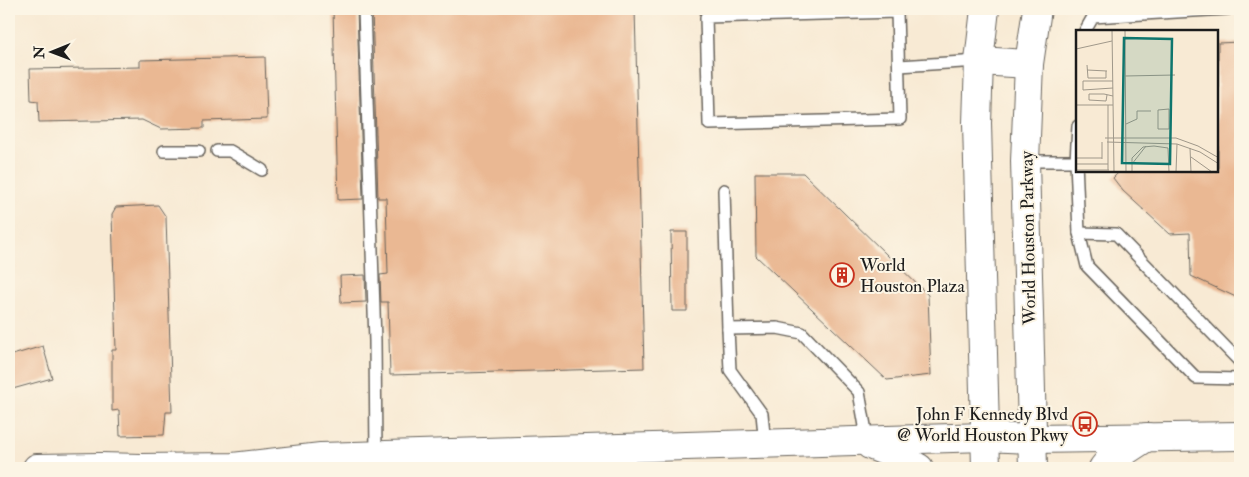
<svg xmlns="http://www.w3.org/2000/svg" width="1249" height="477" font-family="'IM FELL Double Pica',serif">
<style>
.building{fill:#eab893}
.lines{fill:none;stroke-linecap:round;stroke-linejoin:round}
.service-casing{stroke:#69645c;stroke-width:14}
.tertiary-casing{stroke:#69645c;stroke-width:30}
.trunk-casing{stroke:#69645c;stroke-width:30}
.service{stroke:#fff;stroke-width:11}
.tertiary{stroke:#fff;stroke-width:28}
.trunk{stroke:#fff;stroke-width:28}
.labels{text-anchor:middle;stroke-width:4;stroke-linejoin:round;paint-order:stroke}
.street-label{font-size:18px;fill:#1c1c1c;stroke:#fcf5e5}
.poi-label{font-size:18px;fill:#1c1c1c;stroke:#fcf5e5;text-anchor:start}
.inset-road{fill:none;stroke:#a0988a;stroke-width:1}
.view{fill:#0f766e;fill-opacity:0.15;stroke:#0f766e;stroke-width:2.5}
.inset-edge{fill:none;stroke:#1c1c1c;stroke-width:2.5}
</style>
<rect width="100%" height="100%" fill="#fcf5e5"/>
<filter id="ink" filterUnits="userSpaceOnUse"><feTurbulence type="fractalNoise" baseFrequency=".02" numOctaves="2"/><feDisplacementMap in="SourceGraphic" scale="10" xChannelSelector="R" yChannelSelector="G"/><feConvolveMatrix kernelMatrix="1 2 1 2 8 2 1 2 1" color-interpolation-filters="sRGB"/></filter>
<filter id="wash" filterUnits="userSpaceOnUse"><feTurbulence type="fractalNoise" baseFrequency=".0096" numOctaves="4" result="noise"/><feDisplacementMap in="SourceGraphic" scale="20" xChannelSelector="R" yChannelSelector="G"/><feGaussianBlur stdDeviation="1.12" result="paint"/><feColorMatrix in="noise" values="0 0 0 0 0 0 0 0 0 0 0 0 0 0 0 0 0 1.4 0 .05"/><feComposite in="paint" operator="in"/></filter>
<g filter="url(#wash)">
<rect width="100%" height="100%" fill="#f8ead4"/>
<g id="blocks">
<g class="building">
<polygon points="333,9 357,9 363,199 338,200"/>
<polygon points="372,9 635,9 644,368 390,375 388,302 381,302 380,275 388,274 386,198 378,198"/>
<polygon points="1240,42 1240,299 1191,276 1190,233 1170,234 1123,191 1113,178 1120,171 1218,171 1218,43"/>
<polygon points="265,57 267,119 204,121 204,128 161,129 142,120 39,122 38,101 31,100 30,69 140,67 140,60"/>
<polygon points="755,173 803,173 928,295 931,375 887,380 756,256"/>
<polygon points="158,205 166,217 172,412 166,412 164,435 120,436 119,410 112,411 112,350 116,350 112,214 116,207"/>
<polygon points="671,232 687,232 687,311 672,311"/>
<polygon points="365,275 366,302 341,303 340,276"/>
<polygon points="43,346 52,378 9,390 9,356"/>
</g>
</g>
</g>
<g filter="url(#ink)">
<use href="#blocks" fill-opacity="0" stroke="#69645c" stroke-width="1"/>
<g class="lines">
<g class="service-casing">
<g id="service">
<polyline points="364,9 375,341 376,456"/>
<polygon points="897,12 900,119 709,124 706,17"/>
<polyline points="1085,31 1093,17 1227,9"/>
<polyline points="899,66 979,61"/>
<polyline points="1078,126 1076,161 1079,233 1087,266 1196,378 1240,379"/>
<polyline points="164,151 199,151"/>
<polyline points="217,151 230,151 262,170"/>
<polyline points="1025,161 1076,161"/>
<polyline points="724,190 728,329 777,328 802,333 859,392 865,426 860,440"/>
<polyline points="1079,233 1116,234 1240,362"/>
<polyline points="728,329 730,370 762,414 765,444"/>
</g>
</g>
<g class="tertiary-casing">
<g id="tertiary">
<polyline points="985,9 979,61 977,123 986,468"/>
<polyline points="979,61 1029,64"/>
<polyline points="1033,468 1025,161 1029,64 1037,9"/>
</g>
</g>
<g class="trunk-casing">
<g id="trunk">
<polyline points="870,445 902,458 919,468"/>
<polyline points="37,468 100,467 141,468 233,467 321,457 985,437 1033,439 1240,436"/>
<polyline points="1103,468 1107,463 1147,437"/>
</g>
</g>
<use href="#service" class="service"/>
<use href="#tertiary" class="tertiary"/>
<use href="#trunk" class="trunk"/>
</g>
</g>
<defs>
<g id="building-ring" transform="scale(1.25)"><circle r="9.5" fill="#fcf5e5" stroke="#c8321e" stroke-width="1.5"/><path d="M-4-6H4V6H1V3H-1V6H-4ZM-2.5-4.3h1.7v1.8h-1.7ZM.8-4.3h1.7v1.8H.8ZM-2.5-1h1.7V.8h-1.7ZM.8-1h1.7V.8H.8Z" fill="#c8321e"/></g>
<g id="bus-ring" transform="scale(1.25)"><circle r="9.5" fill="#fcf5e5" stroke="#c8321e" stroke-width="1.5"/><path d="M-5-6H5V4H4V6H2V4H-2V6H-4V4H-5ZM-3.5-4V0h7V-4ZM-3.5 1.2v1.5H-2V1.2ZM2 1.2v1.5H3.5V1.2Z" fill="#c8321e"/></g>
</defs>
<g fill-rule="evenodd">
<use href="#building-ring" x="842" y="275"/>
<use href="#bus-ring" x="1085" y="424"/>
</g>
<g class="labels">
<g class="street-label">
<text transform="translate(1028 238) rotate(-91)" y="6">World Houston Parkway</text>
</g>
<g class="poi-label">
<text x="860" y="271">World<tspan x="860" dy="21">Houston Plaza</tspan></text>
<text x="1068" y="420" text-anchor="end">John F Kennedy Blvd<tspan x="1068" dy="21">@ World Houston Pkwy</tspan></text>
</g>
</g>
<g transform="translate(1076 30)">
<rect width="142" height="142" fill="#f8ead4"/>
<path class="inset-road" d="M36 0 38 142M49 0 50 142M0 19 36 11M11 35 12 48H30V41M11 40 31 41M49 46 99 45M37 51H7V60L37 58M31 65 30 71 13 70V64H28L37 66M93 79V99H82V80ZM50 94 61 89V81H75M29 108H100L122 116 143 128M31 112 101 114 124 122 143 134M114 118 115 142M115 127 136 142M1 128H26M26 129V112M0 134V75H37M0 134H32M56 134 70 116M0 140H33M32 140V75M56 142V128L67 117 78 116 92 118 93 142M100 142 101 114"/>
<path class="view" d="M48 8 96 9 94 134 46 133Z"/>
<rect width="142" height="142" class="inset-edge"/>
</g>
<rect width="1249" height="477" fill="none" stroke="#fcf5e5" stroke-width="30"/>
<g transform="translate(52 52) rotate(269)" stroke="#fcf5e5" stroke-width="4" paint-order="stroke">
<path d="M0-4L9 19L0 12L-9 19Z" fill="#1c1c1c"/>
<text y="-8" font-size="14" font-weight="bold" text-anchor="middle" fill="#1c1c1c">N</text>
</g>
</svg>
